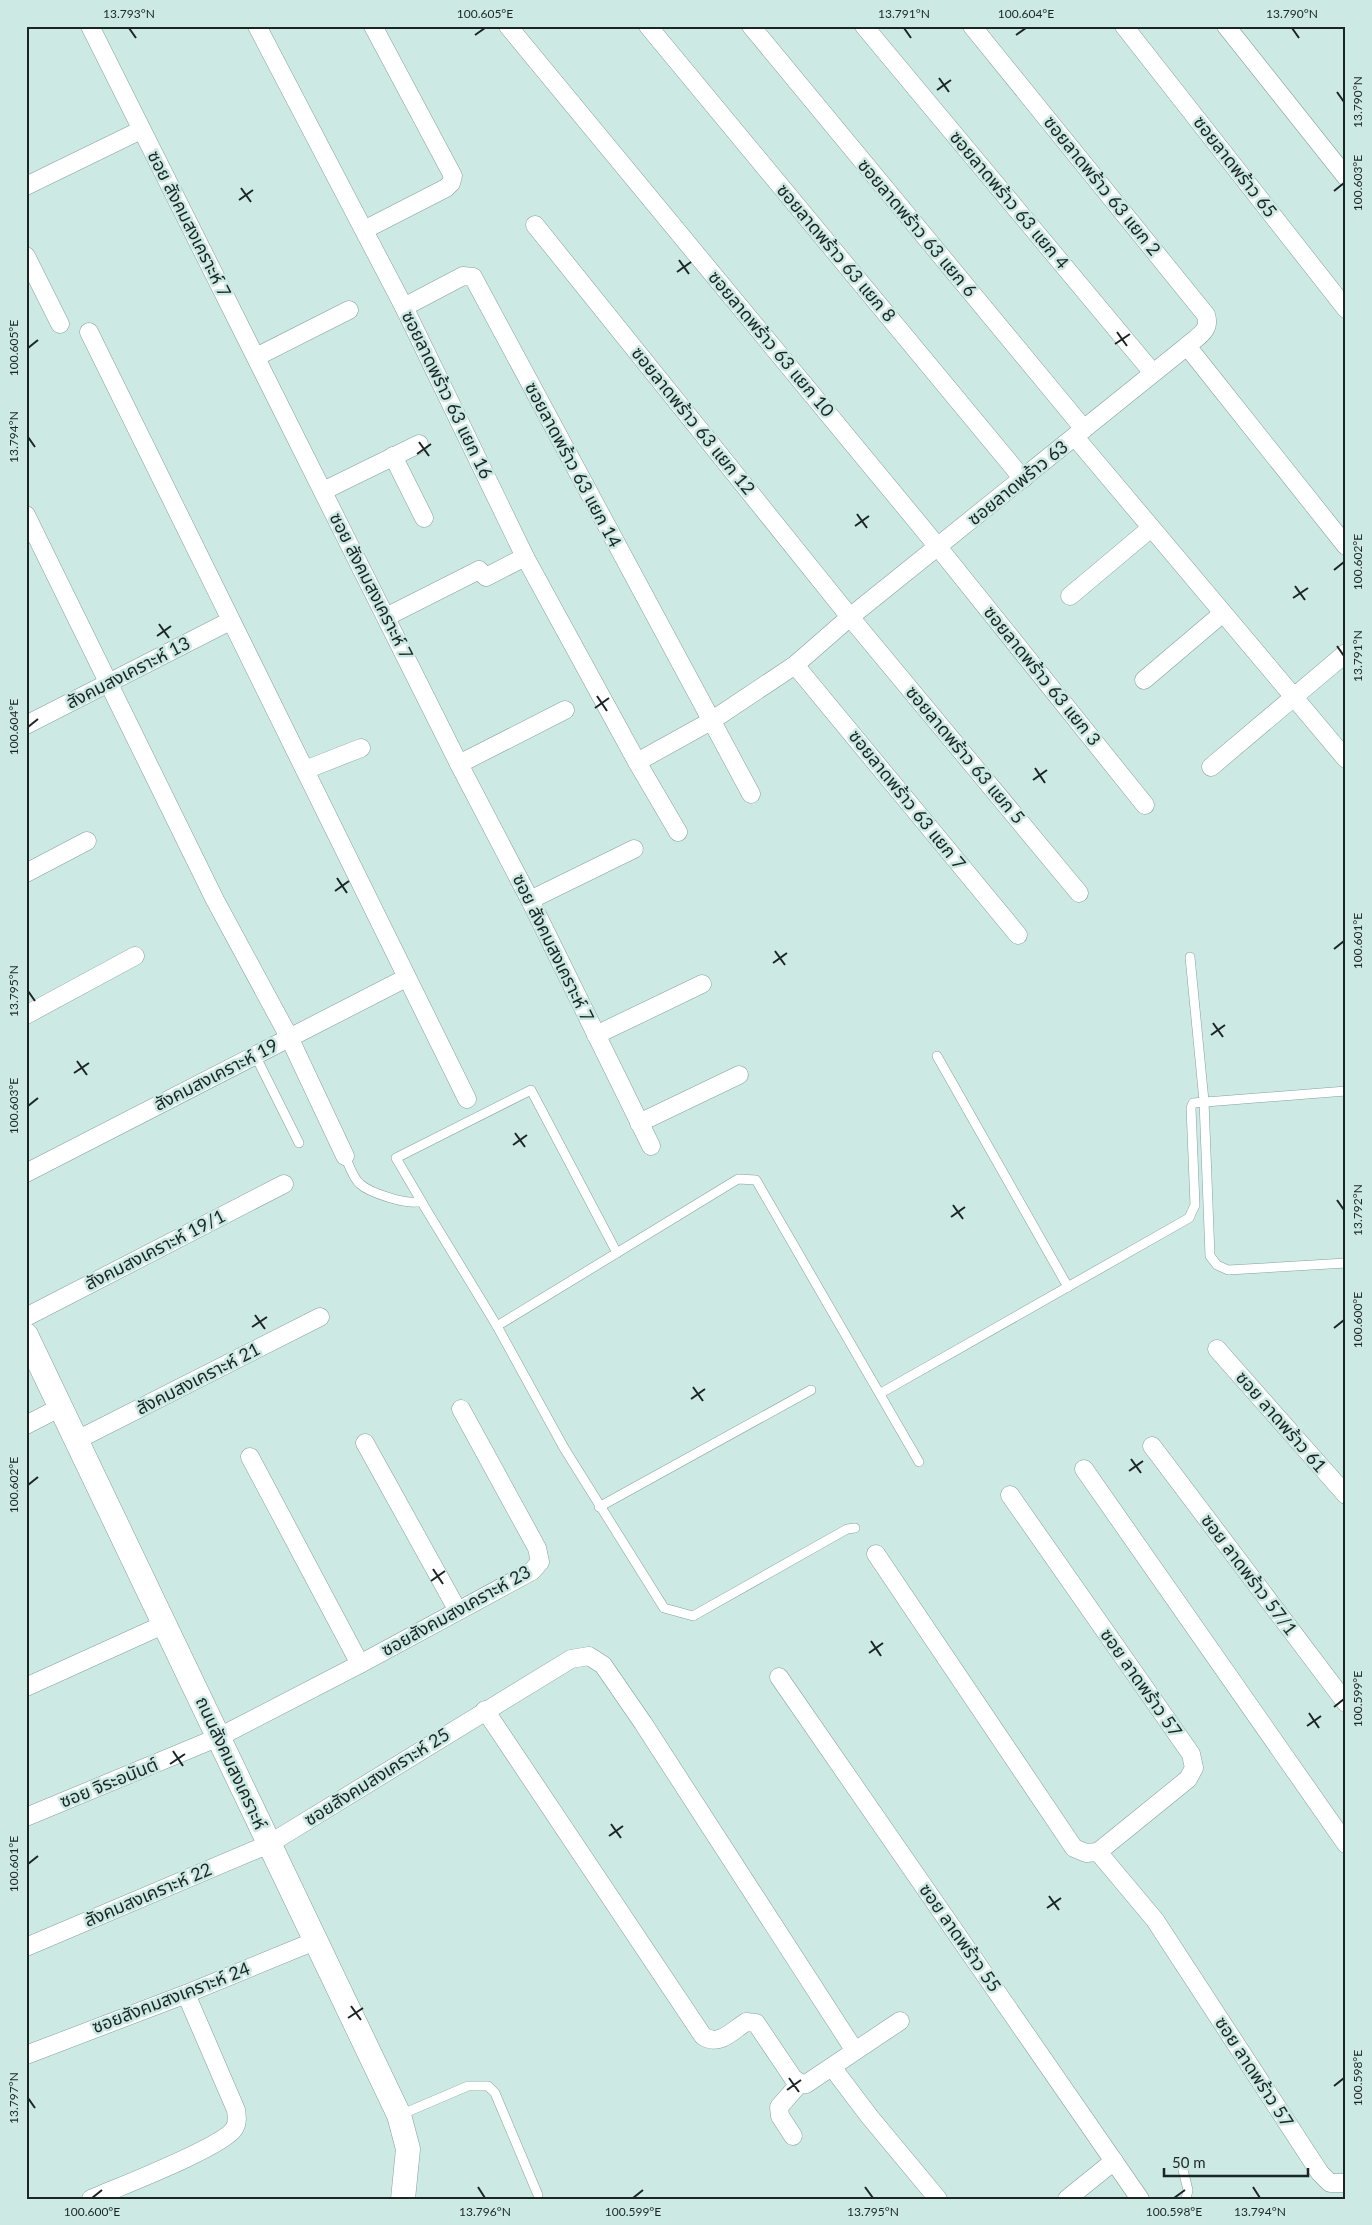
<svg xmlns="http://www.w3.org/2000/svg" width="1372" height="2225" font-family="Lato,'Noto Sans Thai',sans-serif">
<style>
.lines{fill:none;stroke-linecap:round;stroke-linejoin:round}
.lane-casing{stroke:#85a19d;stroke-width:10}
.street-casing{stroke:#85a19d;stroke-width:19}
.secondary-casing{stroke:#85a19d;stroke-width:25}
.lane{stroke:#fff;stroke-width:9}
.street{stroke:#fff;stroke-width:18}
.secondary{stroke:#fff;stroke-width:24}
.ticks{fill:none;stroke:#1b2624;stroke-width:2}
.labels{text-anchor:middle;stroke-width:5;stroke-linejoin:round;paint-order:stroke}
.street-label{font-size:18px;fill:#1b2624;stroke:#cce9e4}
.neatline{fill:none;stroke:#1b2624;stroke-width:2}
.ticks-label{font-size:12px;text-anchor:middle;fill:#1b2624}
</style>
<rect width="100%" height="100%" fill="#cce9e4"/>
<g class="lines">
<g class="lane-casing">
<g id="lane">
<polyline points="1190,957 1204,1101 1210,1256 1217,1265 1228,1270 1346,1263"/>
<polyline points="255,1055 299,1143"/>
<polyline points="937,1056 1068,1287"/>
<path d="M345 1156C349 1165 353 1178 360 1184 370 1193 409 1206 421 1201L497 1326 564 1448 664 1608 693 1616 847 1529 855 1528"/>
<polyline points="423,1204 396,1158 531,1090 617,1253"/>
<polyline points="497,1326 738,1179 756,1180 919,1462"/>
<polyline points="881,1393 1189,1218 1195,1205 1191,1108 1193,1103 1346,1091"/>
<polyline points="599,1507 811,1390"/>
<polyline points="400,2115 468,2086 488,2086 495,2093 538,2195"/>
<polyline points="1182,2166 1188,2190 1186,2199"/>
</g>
</g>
<g class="street-casing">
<g id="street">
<polyline points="90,26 459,764 530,900 651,1146"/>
<polyline points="257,26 404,307 525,557 637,762 678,832"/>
<polyline points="508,26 938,547 1145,805"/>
<polyline points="648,26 1023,479"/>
<polyline points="751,26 1084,429"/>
<polyline points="864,26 1153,373"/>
<path d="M972 26 1206 315C1211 331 1198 336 1187 346"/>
<polyline points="1124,26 1346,309"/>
<polyline points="1226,26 1346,177"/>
<polyline points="26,186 141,130"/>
<polyline points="535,225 850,617 1079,893"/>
<polyline points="364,230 446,188 451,183 453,176 373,26"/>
<polyline points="26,256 60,324"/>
<polyline points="404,307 463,276 473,277 751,794"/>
<polyline points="89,332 467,1099"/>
<polyline points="256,357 349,310"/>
<polyline points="1075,437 1346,759"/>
<polyline points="393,456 424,518"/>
<polyline points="323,491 419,444"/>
<polyline points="26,515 215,900 289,1037 345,1156"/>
<polyline points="1070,596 1151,528"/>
<polyline points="386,617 479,570 486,577 525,557"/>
<polyline points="795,665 1018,935"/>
<polyline points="1144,680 1223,613"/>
<polyline points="26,725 230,621"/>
<polyline points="637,762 711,721 795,665 850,617 1187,346 1346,546"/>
<polyline points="459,764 565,710"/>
<polyline points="1211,767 1346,653"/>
<polyline points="305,770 361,748"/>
<polyline points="26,873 87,841"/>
<polyline points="530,900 634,849"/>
<polyline points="26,1015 135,956"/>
<polyline points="596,1035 702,984"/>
<polyline points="639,1123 739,1075"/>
<polyline points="26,1173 406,978"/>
<polyline points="26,1317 284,1184"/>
<polyline points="1217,1349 1346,1495"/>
<polyline points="26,1425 61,1407"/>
<polyline points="77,1440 320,1317"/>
<polyline points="365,1443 458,1611"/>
<polyline points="1152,1446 1346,1703"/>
<polyline points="250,1457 360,1664"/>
<polyline points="1084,1469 1346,1844"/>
<polyline points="1010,1495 1191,1754 1194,1768 1188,1779 1098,1852"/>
<polyline points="876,1554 1074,1848 1086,1853 1098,1852 1155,1920 1320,2173 1330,2183 1346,2183"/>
<polyline points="779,1677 1140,2199"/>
<polyline points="26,1687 165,1624"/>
<path d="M485 1710 703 2036C719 2047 732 2031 746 2022L756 2023 793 2078 800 2083 806 2084 900 2021"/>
<polyline points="26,1817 219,1737 360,1664 532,1571 540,1562 537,1548 461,1409"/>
<polyline points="26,1947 269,1844 571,1659 589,1656 603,1665 643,1723 855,2051"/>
<polyline points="26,2055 186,1994 315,1941"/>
<polyline points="832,2067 869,2116 938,2199"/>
<polyline points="793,2136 780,2116 779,2107 800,2083"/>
<path d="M91 2199C118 2187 221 2148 234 2129 238 2123 237 2116 236 2110L186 1994"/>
<polyline points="1067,2199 1114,2161"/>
</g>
</g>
<g class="secondary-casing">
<polyline id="secondary" points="26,1335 399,2115 408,2149 403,2199"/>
</g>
<use href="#lane" class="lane"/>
<use href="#street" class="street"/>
<use href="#secondary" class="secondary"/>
</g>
<path class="ticks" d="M129 28 136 38M904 28 911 38M1292 28 1299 38M475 35 485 28M1016 35 1026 28M939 78 949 92M937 90 951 80M1337 92 1344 102M241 188 251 202M1334 191 1344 183M239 200 253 190M679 260 689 274M677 272 691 262M1117 332 1127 346M1115 344 1130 334M28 348 38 340M28 437 35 447M419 442 429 456M417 454 431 444M857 514 867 528M855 526 869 516M1334 570 1344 562M1295 586 1305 600M1293 598 1308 588M159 624 169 638M157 636 171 626M1337 646 1344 656M597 696 607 711M595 708 609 698M28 727 38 719M1035 768 1045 783M1033 780 1047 770M337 878 347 893M335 891 349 881M1334 949 1344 941M775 951 785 965M773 963 787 953M28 991 35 1001M1213 1023 1223 1037M1211 1035 1225 1025M77 1061 87 1075M74 1073 89 1063M28 1106 38 1098M515 1133 525 1147M513 1145 527 1135M1337 1200 1344 1210M953 1205 963 1219M951 1217 965 1207M255 1315 265 1329M252 1327 267 1317M1334 1328 1344 1320M693 1387 703 1401M691 1399 705 1389M1131 1459 1141 1473M1129 1471 1143 1461M28 1485 38 1477M433 1569 443 1584M431 1581 445 1571M871 1641 881 1656M869 1653 883 1643M1334 1707 1344 1699M1309 1713 1319 1728M1307 1726 1321 1716M173 1751 183 1766M170 1764 185 1754M611 1824 621 1838M609 1836 623 1826M28 1864 38 1856M1049 1896 1059 1910M1047 1908 1061 1898M351 2006 361 2020M348 2018 363 2008M789 2078 799 2092M1334 2086 1344 2078M787 2090 801 2080M28 2098 35 2108M478 2187 485 2198M865 2187 873 2198M1253 2187 1260 2198M92 2198 102 2190M633 2198 643 2190M1174 2198 1185 2190"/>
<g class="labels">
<g class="street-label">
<text transform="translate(1235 167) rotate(52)" y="6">ซอยลาดพร้าว 65</text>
<text transform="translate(1102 186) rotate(51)" y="6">ซอยลาดพร้าว 63 แยก 2</text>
<text transform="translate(1009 200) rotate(50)" y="6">ซอยลาดพร้าว 63 แยก 4</text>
<text transform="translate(189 224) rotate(63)" y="6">ซอย สังคมสงเคราะห์ 7</text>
<text transform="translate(917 228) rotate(50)" y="6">ซอยลาดพร้าว 63 แยก 6</text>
<text transform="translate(836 253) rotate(50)" y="6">ซอยลาดพร้าว 63 แยก 8</text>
<text transform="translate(771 344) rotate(50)" y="6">ซอยลาดพร้าว 63 แยก 10</text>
<text transform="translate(447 395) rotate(64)" y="6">ซอยลาดพร้าว 63 แยก 16</text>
<text transform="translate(693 421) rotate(51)" y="6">ซอยลาดพร้าว 63 แยก 12</text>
<text transform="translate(573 465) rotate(62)" y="6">ซอยลาดพร้าว 63 แยก 14</text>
<text transform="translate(1018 483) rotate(-39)" y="6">ซอยลาดพร้าว 63</text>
<text transform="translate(371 586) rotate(63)" y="6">ซอย สังคมสงเคราะห์ 7</text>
<text transform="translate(128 673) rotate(-27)" y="6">สังคมสงเคราะห์ 13</text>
<text transform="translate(1042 676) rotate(51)" y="6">ซอยลาดพร้าว 63 แยก 3</text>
<text transform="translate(965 755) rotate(50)" y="6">ซอยลาดพร้าว 63 แยก 5</text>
<text transform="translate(907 800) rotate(51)" y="6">ซอยลาดพร้าว 63 แยก 7</text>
<text transform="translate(553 948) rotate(64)" y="6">ซอย สังคมสงเคราะห์ 7</text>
<text transform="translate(216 1075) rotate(-27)" y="6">สังคมสงเคราะห์ 19</text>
<text transform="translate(155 1250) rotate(-27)" y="6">สังคมสงเคราะห์ 19/1</text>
<text transform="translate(198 1379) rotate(-27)" y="6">สังคมสงเคราะห์ 21</text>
<text transform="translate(1281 1422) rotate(49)" y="6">ซอย ลาดพร้าว 61</text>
<text transform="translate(1249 1575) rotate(53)" y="6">ซอย ลาดพร้าว 57/1</text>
<text transform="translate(456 1611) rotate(-29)" y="6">ซอยสังคมสงเคราะห์ 23</text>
<text transform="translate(1141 1683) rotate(55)" y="6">ซอย ลาดพร้าว 57</text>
<text transform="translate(231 1763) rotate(65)" y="6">ถนนสังคมสงเคราะห์</text>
<text transform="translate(377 1777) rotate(-32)" y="6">ซอยสังคมสงเคราะห์ 25</text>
<text transform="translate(109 1783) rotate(-22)" y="6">ซอย จิระอนันต์</text>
<text transform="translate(148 1895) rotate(-23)" y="6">สังคมสงเคราะห์ 22</text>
<text transform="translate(960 1938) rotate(55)" y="6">ซอย ลาดพร้าว 55</text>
<text transform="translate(171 1998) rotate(-21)" y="6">ซอยสังคมสงเคราะห์ 24</text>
<text transform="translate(1254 2072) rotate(57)" y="6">ซอย ลาดพร้าว 57</text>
</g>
</g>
<rect width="1372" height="2225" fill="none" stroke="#cce9e4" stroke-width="55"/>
<path d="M1164 2168v8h144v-8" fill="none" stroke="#1b2624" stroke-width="2.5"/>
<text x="1172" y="2168" font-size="15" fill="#1b2624" stroke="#cce9e4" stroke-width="4" paint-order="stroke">50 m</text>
<rect x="28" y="28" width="1316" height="2170" class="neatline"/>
<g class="ticks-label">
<text x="129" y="18">13.793°N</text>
<text x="485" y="18">100.605°E</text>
<text x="904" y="18">13.791°N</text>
<text x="1026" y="18">100.604°E</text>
<text x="1292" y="18">13.790°N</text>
<text transform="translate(1358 102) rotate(-90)" y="4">13.790°N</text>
<text transform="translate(1358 183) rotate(-90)" y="4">100.603°E</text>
<text transform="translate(14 348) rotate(-90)" y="4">100.605°E</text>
<text transform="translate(14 437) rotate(-90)" y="4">13.794°N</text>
<text transform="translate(1358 562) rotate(-90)" y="4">100.602°E</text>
<text transform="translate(1358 656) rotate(-90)" y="4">13.791°N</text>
<text transform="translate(14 727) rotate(-90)" y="4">100.604°E</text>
<text transform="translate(1358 941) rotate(-90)" y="4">100.601°E</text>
<text transform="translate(14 991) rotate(-90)" y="4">13.795°N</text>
<text transform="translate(14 1106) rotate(-90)" y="4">100.603°E</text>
<text transform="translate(1358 1210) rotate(-90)" y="4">13.792°N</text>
<text transform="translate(1358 1320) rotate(-90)" y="4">100.600°E</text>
<text transform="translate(14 1485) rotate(-90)" y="4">100.602°E</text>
<text transform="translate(1358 1699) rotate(-90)" y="4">100.599°E</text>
<text transform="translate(14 1864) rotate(-90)" y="4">100.601°E</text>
<text transform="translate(1358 2078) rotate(-90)" y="4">100.598°E</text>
<text transform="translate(14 2098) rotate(-90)" y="4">13.797°N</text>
<text x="92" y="2216">100.600°E</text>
<text x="485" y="2216">13.796°N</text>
<text x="633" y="2216">100.599°E</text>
<text x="873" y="2216">13.795°N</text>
<text x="1174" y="2216">100.598°E</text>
<text x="1260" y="2216">13.794°N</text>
</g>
</svg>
